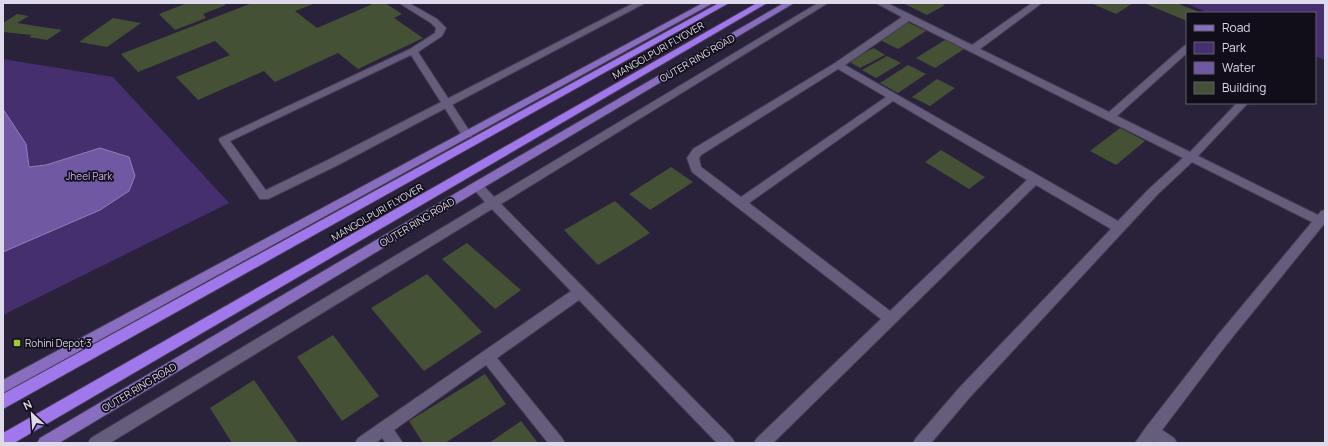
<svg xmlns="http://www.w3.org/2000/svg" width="1328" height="446" font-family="Manrope,sans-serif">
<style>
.green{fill:#462f6f}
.water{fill:#7158a2;stroke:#927fb8}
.building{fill:#455134}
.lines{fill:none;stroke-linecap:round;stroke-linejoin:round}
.lane-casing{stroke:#443c52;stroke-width:2}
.street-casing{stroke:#443c52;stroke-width:2}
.primary-casing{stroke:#443c52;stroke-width:2}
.highway-casing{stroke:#443c52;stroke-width:2}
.lane{fill:#665d7c;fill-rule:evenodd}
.street{fill:#665d7c;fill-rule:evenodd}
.primary{fill:#896dbf;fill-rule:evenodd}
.highway{fill:#a078eb;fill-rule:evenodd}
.poi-dot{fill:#9acb35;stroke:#110d19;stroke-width:1.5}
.labels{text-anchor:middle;stroke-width:3.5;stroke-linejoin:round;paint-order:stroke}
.street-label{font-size:10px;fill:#ded9eb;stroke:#110d19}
.park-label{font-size:10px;fill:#c8b6f3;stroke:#110d19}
.poi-label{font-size:10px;fill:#ded9eb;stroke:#110d19;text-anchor:start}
</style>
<rect width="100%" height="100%" fill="#2a213b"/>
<g class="green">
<polygon points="1185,3 1325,3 1325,60 1315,56 1315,13 1209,13"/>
<polygon points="3,59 113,77 229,203 3,315"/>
</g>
<polygon class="water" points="3,109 26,144 29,167 46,165 100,148 129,157 135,176 129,191 100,210 3,252"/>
<g class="building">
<polygon points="187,3 224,3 226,5 203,14 206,18 175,30 159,14"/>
<polygon points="252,3 316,3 295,11 317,28 375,3 385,3 402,14 394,18 423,38 358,69 338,53 275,82 264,71 198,100 176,77 230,55 215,41 138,72 121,54"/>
<polygon points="903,3 940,3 945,5 927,15"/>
<polygon points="1091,3 1133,3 1116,14"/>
<polygon points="1148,3 1176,3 1202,13 1187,13 1187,21 1146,4"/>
<polygon points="17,14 29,16 17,23 62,30 47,40 29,37 32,35 3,32 3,23"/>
<polygon points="113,18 141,23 107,47 79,42"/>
<polygon points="905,21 926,31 898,49 878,39"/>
<polygon points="945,40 964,49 935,68 916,58"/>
<polygon points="874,48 885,55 860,68 848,61"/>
<polygon points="887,56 901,63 876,78 862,70"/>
<polygon points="908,65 926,74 898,93 880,83"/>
<polygon points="937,79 955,88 930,106 912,97"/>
<polygon points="1120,128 1145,141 1116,165 1090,151"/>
<polygon points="941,150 985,177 969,189 925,162"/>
<polygon points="671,167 693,182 650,210 629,194"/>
<polygon points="615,201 650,233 598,265 564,230"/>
<polygon points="467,243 521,290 495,309 442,259"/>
<polygon points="427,274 482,332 424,371 371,308"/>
<polygon points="333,335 379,396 342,421 297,357"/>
<polygon points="485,374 506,404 445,443 423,443 409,421"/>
<polygon points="254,380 298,443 232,443 210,408"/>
<polygon points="521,421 538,443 489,443"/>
</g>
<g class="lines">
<g class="lane-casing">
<polygon id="lane" points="399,3 409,3 437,19 446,28 442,36 418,52 472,135 471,137 463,137 411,55 230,141 270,196 268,199 260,199 220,142 219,140 220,138 410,49 435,33 436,28 431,23"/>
</g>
<g class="street-casing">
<g id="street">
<polygon points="634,3 645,3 338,165 268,199 260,199 258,196 260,193 330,159"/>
<polygon points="818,3 828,3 501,204 732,438 735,443 717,443 579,300 497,358 562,438 565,443 548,443 486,365 394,430 403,443 386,443 382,438 376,443 355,443 358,438 571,291 492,209 110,443 88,443 91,438 485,202 471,186 473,183 481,183 494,197"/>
<path d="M876 3H887L972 45 1032 3H1042L980 49 1109 112 1184 46 1187 45V53L1117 116 1190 152 1237 103H1248L1198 156 1318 215 1321 211 1325 210 1324 224 1227 344 1162 430 1174 438 1177 443H1156L1154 441 1152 443H1135L1147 426 1217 336 1312 222 1192 162 1158 194 970 397 931 443H913L916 438 960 387 1111 229 1036 185 773 443H754L757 438 881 319 692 172 687 158 693 149 835 63 902 17ZM909 21 1183 158 1150 188 1118 221 845 65ZM838 69 886 97 741 197 701 167 699 158 701 155ZM893 101 1027 180 890 311 749 203Z"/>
</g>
</g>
<g class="primary-casing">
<g id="primary">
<polygon points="703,3 713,3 3,393 3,380"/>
<polygon points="784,3 794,3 481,189 59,443 37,443 40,438 473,183"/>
</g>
</g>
<g class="highway-casing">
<g id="highway">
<polygon points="719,3 729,3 3,409 3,394"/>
<polygon points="757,3 767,3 14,443 3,443 3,433"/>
</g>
</g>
<use href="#lane" class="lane"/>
<use href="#street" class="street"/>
<use href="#primary" class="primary"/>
<use href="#highway" class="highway"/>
</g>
<rect class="poi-dot" x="13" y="339" width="8" height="8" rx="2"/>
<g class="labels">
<g class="street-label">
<text transform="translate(658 50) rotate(-30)" y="4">MANGOLPURI FLYOVER</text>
<text transform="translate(697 58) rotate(-30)" y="4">OUTER RING ROAD</text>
<text transform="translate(377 212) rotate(-30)" y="4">MANGOLPURI FLYOVER</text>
<text transform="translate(417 222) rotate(-31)" y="4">OUTER RING ROAD</text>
<text transform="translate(139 387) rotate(-31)" y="4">OUTER RING ROAD</text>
</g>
<g class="park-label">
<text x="89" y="180">Jheel Park</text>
</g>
<g class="poi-label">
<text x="25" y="347">Rohini Depot 3</text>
</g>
</g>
<rect width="1328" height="446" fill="none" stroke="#ded9eb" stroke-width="8"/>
<rect x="1186" y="12" width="130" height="92" fill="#110d19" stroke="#635f6d"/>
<rect x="1194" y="25" width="20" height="6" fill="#896dbf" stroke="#635f6d"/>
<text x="1222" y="32" font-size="12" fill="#ded9eb">Road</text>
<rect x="1194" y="42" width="20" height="12" fill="#462f6f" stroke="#635f6d"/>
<text x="1222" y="52" font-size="12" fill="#ded9eb">Park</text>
<rect x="1194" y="62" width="20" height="12" fill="#7158a2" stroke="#635f6d"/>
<text x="1222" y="72" font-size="12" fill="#ded9eb">Water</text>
<rect x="1194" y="82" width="20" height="12" fill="#455134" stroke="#635f6d"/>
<text x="1222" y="92" font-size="12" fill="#ded9eb">Building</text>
<g transform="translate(32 414) rotate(334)" stroke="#110d19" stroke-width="3" paint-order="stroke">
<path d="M0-3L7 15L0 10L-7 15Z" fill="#ded9eb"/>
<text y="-6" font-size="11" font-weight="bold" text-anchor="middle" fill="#ded9eb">N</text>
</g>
</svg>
